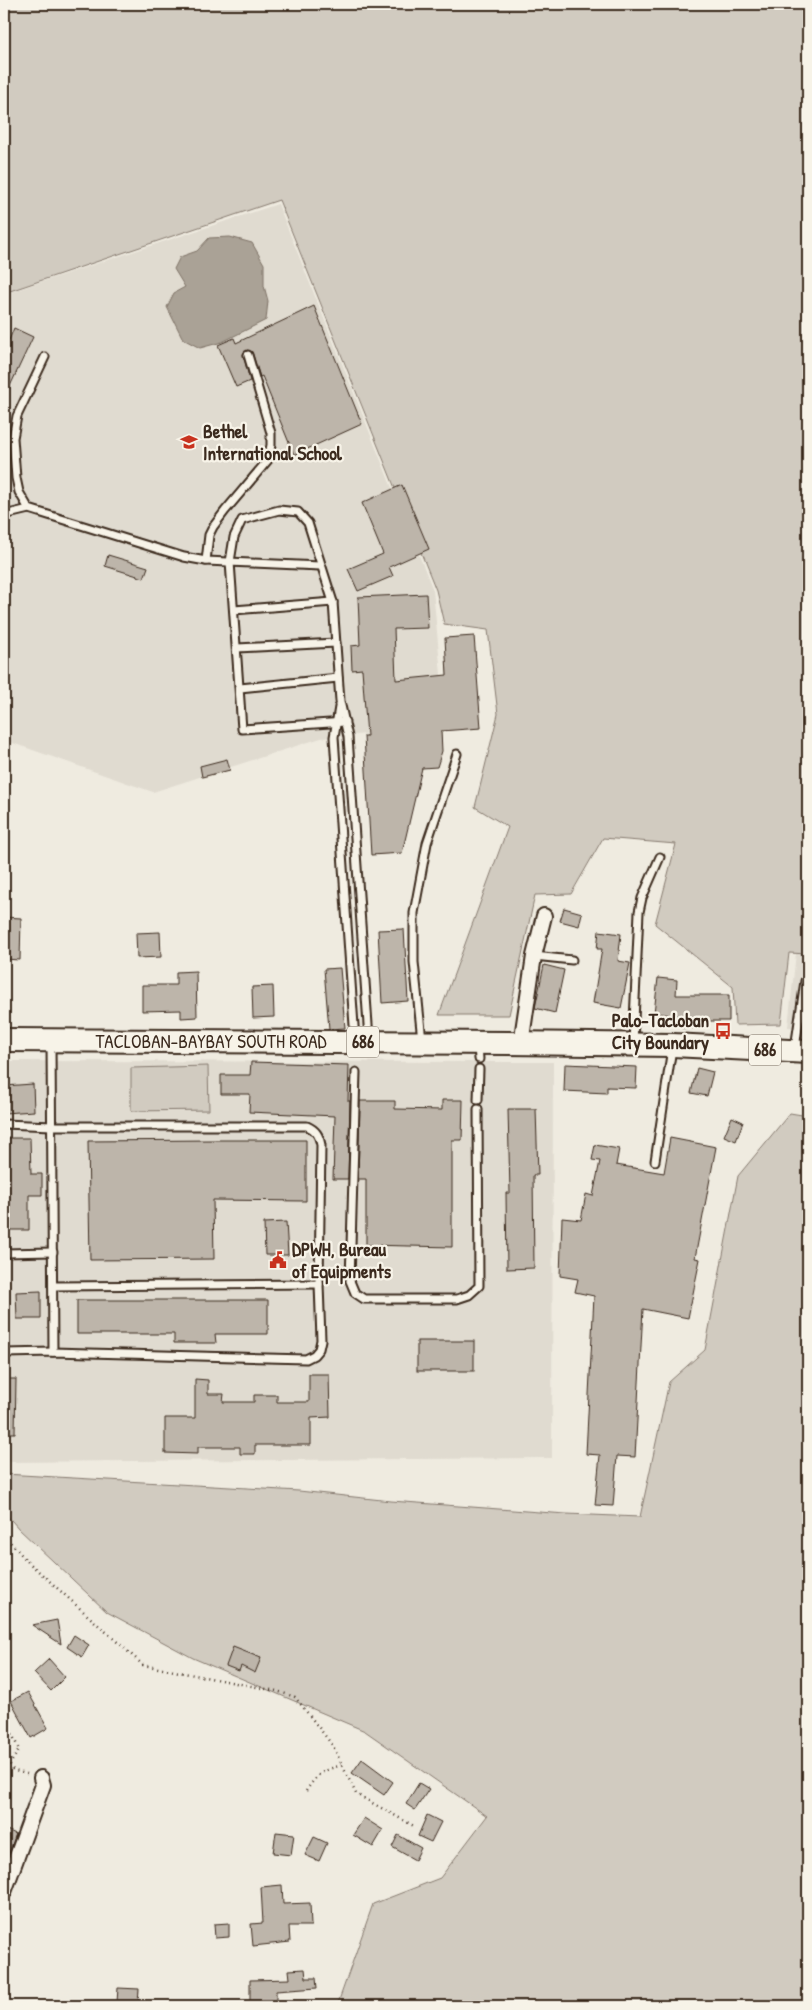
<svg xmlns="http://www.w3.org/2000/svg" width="812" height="2010" font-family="'Patrick Hand',sans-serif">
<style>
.built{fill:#e0dbd0}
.green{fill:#d1cbc0;stroke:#867a6f}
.water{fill:#aaa296;stroke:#7e7266}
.building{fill:#bdb5aa;stroke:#3b2a1e}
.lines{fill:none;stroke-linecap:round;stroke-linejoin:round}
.service-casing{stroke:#3b2a1e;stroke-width:11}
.minor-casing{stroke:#3b2a1e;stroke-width:18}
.primary-casing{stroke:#3b2a1e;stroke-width:26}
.path{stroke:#3b2a1e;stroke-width:2.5;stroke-dasharray:1 4;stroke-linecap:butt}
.service{stroke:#f7f3e8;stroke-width:7}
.minor{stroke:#f7f3e8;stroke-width:14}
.primary{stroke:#f7f3e8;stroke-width:22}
.labels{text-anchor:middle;stroke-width:4.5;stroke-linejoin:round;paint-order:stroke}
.shield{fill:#f7f3e8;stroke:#73665b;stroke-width:1}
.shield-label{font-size:18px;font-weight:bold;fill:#3b2a1e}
.poi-label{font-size:19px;font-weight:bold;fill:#3b2a1e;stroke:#f7f3e8;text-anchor:start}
.street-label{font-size:19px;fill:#3b2a1e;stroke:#f7f3e8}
</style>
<rect width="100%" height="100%" fill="#efebe0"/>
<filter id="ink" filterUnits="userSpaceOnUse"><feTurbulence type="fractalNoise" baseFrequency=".02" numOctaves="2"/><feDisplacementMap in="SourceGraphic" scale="10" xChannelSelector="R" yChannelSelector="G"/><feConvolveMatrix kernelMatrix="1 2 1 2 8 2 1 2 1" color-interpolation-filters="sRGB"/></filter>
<g filter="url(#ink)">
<g class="built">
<polygon points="278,204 433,590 446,727 321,738 153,792 4,740 4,294"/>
<polygon points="796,953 808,954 808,1029 788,1027"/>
<polygon points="4,1061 553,1062 552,1458 4,1462"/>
</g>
<g class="green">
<polygon points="4,4 808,4 808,954 789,953 781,1024 735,1025 733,987 655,924 676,844 603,838 571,894 535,895 509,1015 439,1015 508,827 475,807 498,714 488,630 444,624 436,590 279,200 4,293"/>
<polygon points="208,1066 209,1110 131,1111 131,1068"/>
<polygon points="790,1113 808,1116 808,2006 337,2006 373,1904 440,1878 487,1816 365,1731 193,1658 107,1612 19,1529 4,1512 4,1474 299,1491 391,1501 566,1514 640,1517 669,1382 705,1350 738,1176"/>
</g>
<polygon class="water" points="230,237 252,243 264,264 264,286 268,301 266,320 222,342 200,348 183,339 167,307 174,293 185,287 174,269 180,257 197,251 209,238"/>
<g class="building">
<polygon points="314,306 362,424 294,455 262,376 260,377 252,352 247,350 243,354 250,381 236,387 218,345 234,338 236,343"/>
<polygon points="14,328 33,337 4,399 4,338 9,340"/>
<polygon points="402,485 429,549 389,567 393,576 358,591 348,569 383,554 362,503"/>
<polygon points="108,555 148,567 144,578 105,566"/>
<polygon points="426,594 428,628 394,629 396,680 447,675 445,638 474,636 481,728 441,731 442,751 437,767 422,768 402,853 371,855 364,736 367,736 362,669 352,670 351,646 360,645 358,597"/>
<polygon points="227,759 230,770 202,777 200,766"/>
<polygon points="564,908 582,913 579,926 560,921"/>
<polygon points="4,917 21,918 20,960 4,959"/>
<polygon points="404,929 408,1001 382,1003 378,930"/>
<polygon points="599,931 621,934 618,961 630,963 621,1008 593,1003 602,949 597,949"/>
<polygon points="160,932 161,957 137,958 136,933"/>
<polygon points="544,965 564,970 555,1013 535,1008"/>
<polygon points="340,968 345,1028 329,1029 324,969"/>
<polygon points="196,971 197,1017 181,1018 181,1010 142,1011 142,985 176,985 176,972"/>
<polygon points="658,978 677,980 676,995 729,995 729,1021 702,1021 702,1028 681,1028 681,1016 654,1013"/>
<polygon points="273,986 274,1017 253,1018 252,987"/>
<polygon points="251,1062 349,1065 348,1101 350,1101 348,1179 333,1179 335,1116 249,1112 250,1094 221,1094 221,1075 250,1075"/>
<polygon points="565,1064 637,1067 636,1088 607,1087 607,1093 564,1091"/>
<polygon points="697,1068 713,1072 707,1096 691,1093"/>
<polygon points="33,1084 34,1111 4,1113 4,1086"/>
<polygon points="442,1100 463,1100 462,1140 452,1140 452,1247 366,1245 366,1179 358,1179 360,1101 395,1101 395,1109 442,1110"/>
<polygon points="508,1109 536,1109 538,1175 533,1175 534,1268 507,1269 506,1193 510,1193"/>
<polygon points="732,1117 743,1122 736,1141 724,1136"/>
<polygon points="4,1138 30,1138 31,1174 42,1174 42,1195 29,1195 29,1230 4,1230"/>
<polygon points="670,1138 716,1147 695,1258 700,1259 688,1318 643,1309 635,1457 617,1456 613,1506 595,1505 600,1455 586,1454 594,1296 575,1292 578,1279 560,1276 562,1218 581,1220 586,1194 593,1196 600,1161 592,1160 595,1145 619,1149 616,1165 664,1173"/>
<polygon points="212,1140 306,1140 306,1201 213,1200 214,1259 90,1260 88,1141"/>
<polygon points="286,1222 288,1255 265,1255 264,1223"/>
<polygon points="41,1291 41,1319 17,1319 16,1292"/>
<polygon points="77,1300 268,1300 268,1334 215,1334 216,1343 174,1343 174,1334 77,1334"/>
<rect x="417" y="1341" width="57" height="30"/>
<polygon points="309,1374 329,1374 330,1417 311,1418 311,1445 255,1445 255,1454 240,1454 240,1447 198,1447 198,1454 165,1453 165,1418 195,1418 195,1379 208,1380 208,1394 224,1394 223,1402 254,1402 254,1395 277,1395 277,1402 309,1402"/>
<polygon points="4,1379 16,1379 15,1433 4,1433"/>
<polygon points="57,1620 61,1644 32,1625"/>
<polygon points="74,1635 89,1645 82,1657 67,1647"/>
<polygon points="233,1647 261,1658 255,1673 241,1666 239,1671 226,1666"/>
<polygon points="49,1659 65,1677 51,1691 34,1673"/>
<polygon points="28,1692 48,1728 31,1738 11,1701"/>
<polygon points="362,1759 393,1782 384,1795 352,1773"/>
<polygon points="419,1783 429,1789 415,1810 406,1804"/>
<polygon points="427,1815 441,1822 431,1842 418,1836"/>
<polygon points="364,1818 383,1830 373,1847 353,1835"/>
<polygon points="4,1829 16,1834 9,1853 4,1852"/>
<polygon points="276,1832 294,1834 291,1855 273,1853"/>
<polygon points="398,1835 421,1848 415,1860 392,1847"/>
<polygon points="314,1837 327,1843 319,1861 305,1855"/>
<polygon points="282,1885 283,1904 310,1903 311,1926 289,1926 290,1942 253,1946 251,1924 263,1923 261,1887"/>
<polygon points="229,1923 229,1937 215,1938 214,1924"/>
<polygon points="305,1969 306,1978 316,1978 317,1988 276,1991 276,2002 250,2003 250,1980 290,1979 289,1970"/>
<polygon points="118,1988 139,1989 138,2003 117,2002"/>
</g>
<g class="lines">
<g class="service-casing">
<g id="service">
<polyline points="45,357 17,416 13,438 16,478 19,492 29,509 184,557 206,561 320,566"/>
<polyline points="4,515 29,509"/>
<polyline points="206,561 209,535 213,527 225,511 268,460 271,445 271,433 248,355"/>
<polyline points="234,610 333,602"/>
<polyline points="237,648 336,643"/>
<polyline points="240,688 338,678"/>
<polyline points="339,707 334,737 355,1040"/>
<polyline points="345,722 242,729 230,562 234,537 242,520 279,510 298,512 308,523 333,602 340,701 348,737 369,1039"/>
<polyline points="534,956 572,960"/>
<polyline points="422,1040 414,962 414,913 427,843 457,754"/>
<polyline points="51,1042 53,1352"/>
<polyline points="633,1043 639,912 642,898 660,857"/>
<polyline points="478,1046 479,1059"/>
<polyline points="795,1048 805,981 808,981"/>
<polyline points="356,1072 350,1281 355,1293 364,1299 457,1299 469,1295 479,1286 478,1109"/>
<polyline points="478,1100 479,1069"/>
<path d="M4 1124 52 1126H307C316 1130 319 1135 321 1145L319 1284 321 1340 319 1349 314 1355 306 1359 53 1352 4 1353"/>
<polyline points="655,1161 672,1048"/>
<polyline points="4,1253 53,1252"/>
<polyline points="53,1286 319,1284"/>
</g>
</g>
<g class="minor-casing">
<g id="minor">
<polyline points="521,1044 534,956 544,916"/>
<polyline points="4,1892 43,1785 41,1778"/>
</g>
</g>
<g class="primary-casing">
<polyline id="primary" points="4,1040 508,1043 673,1045 808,1052"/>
</g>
<g class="path">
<polyline points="4,1535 27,1561 143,1665 277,1691 295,1697 306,1711 333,1746 356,1794 414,1826"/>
<path d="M4 1715 19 1750 10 1764C11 1772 20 1772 27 1774"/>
<path d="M306 1791C318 1773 322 1770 343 1765"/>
</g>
<use href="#service" class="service"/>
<use href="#minor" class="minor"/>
<use href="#primary" class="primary"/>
</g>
</g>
<defs>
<g id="school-bare" transform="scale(1.35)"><path d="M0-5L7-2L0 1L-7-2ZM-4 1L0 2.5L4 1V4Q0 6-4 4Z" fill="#c8321e" stroke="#f7f3e8" stroke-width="2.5" paint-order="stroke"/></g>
<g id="bus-bare" transform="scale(1.35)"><path d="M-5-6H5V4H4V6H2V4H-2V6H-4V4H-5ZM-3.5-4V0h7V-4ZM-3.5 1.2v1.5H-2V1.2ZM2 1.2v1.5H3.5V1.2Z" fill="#c8321e" stroke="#f7f3e8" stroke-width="2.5" paint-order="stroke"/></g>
<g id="civic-bare" transform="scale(1.35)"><path d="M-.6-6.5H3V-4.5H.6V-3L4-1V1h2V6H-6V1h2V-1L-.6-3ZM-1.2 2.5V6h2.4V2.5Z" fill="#c8321e" stroke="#f7f3e8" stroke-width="2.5" paint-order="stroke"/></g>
</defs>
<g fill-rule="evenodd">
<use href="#school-bare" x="189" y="442"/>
<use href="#bus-bare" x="723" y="1031"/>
<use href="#civic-bare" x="278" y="1260"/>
</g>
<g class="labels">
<g class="shield">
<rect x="347" y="1026.5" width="32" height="31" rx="4"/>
<rect x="749" y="1034.5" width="32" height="31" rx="4"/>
</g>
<g class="shield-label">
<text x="363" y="1048">686</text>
<text x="765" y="1056">686</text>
</g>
<g class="poi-label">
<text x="203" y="438">Bethel<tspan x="203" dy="22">International School</tspan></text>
<text x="709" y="1027" text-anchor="end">Palo-Tacloban<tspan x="709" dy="22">City Boundary</tspan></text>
<text x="292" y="1256">DPWH, Bureau<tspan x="292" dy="22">of Equipments</tspan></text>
</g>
<g class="street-label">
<text x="211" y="1048">TACLOBAN-BAYBAY SOUTH ROAD</text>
</g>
</g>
<rect width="812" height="2010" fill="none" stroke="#f7f3e8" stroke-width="20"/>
<rect x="10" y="10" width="792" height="1990" fill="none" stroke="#3b2a1e" stroke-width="2" filter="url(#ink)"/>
</svg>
